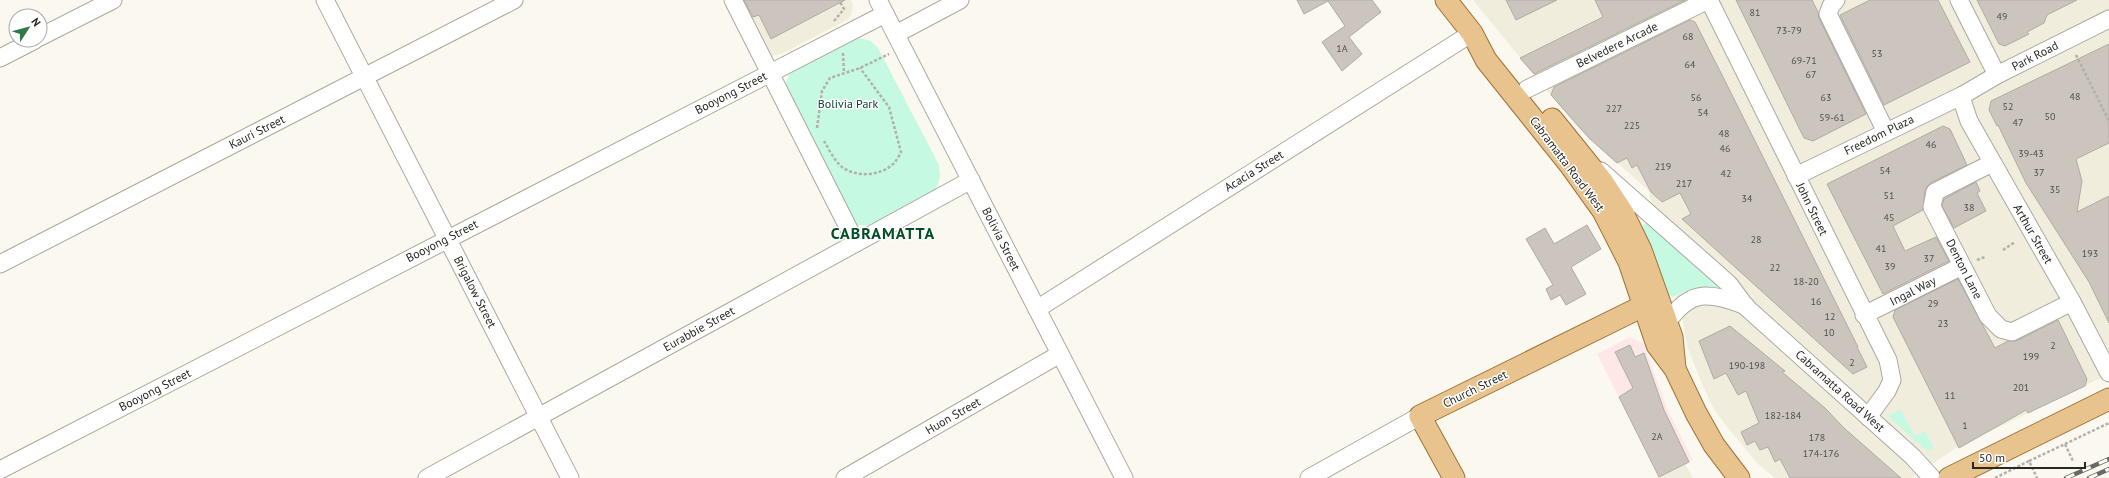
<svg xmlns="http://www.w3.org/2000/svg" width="2109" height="478" font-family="'PT Sans',sans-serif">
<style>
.built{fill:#f1eddc}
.medical{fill:#fee8e7}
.green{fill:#c6f9e1}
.building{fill:#ccc5be;stroke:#b1aaa3}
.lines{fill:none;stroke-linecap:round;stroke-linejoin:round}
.minor-casing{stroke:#aaa89f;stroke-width:19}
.major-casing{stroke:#9c7338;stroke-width:23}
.path{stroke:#b2b0a9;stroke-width:2.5;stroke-dasharray:3 2;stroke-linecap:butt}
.minor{stroke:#fff;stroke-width:17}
.major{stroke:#e9c38e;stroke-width:21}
.rail-casing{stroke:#6a6a64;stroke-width:4.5}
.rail{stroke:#fff;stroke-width:3;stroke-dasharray:9;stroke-linecap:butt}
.labels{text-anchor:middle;stroke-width:3;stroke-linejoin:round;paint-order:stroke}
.number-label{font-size:10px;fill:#514f4a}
.street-label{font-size:12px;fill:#282824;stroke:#fff}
.park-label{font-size:12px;fill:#0a4430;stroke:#fff}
.district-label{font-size:16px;font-weight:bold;letter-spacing:1px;fill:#004e23;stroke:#fff}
</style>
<rect width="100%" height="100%" fill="#fbf8ef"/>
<g class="built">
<polygon points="735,0 851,0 853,5 851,16 847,20 781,54 771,56 759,47"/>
<polygon points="1473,0 2109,0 2109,374 1956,448 1911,478 1775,478 1758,464 1728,428 1714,409 1702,384 1687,346 1684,326 1648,190 1577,127"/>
<polygon points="1685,464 1693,478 1657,478"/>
</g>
<polygon class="medical" points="1630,337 1643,343 1667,408 1693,460 1659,477 1597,354"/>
<g class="green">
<polygon points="859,38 871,41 878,48 939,165 940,177 936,189 869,225 858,225 849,218 784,97 786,82 790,73"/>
<path d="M1651 220 1721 282 1719 288C1702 287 1688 288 1673 297L1667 295 1642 226Z"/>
<polygon points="1901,409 1914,436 1925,431 1934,448 1927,451 1891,419 1889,415"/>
</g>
<g class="building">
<polygon points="744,0 845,0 771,39 759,15 753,17"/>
<polygon points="1297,0 1372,0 1381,12 1349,37 1362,54 1342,71 1322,42 1345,26 1328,1 1304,14"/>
<polygon points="1506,0 1557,0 1516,20"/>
<polygon points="1595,0 1685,0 1534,74 1520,58 1603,17"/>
<polygon points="1736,0 1812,0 1818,12 1819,18 1866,114 1813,141 1804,138"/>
<polygon points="1870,0 1938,0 1970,62 1884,105 1840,15"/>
<polygon points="1977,0 2077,0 2047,15 2044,23 2027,32 2029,34 2005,46 1999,44"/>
<polygon points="1690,20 1695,22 1721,73 1858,347 1857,347 1867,367 1853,374 1682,219 1691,214 1680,193 1662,202 1651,192 1637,165 1632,168 1627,158 1617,163 1589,138 1551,95 1554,87"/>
<polygon points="2109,44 2109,143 2076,159 2082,181 2077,212 2109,196 2109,323 2089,282 2026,183 1998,125 1997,126 1989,110 1991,101"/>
<polygon points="1943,126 1950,129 1967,165 1930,183 1925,190 1923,210 1893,226 1905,251 1936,237 1949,261 1883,294 1827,184"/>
<polygon points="1976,182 1980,191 1977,193 1986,211 1954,228 1942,206 1944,199"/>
<polygon points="1587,225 1601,249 1571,267 1586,294 1566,305 1560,295 1551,300 1546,289 1553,285 1526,239 1545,228 1554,244"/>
<polygon points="1958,279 1995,348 2008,341 2016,341 2058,320 2087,379 2085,386 2028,413 2026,410 1959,448 1893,317 1895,310"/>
<polygon points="1730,326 1785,371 1782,372 1825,408 1844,428 1901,478 1790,478 1780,459 1775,462 1768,447 1760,450 1755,441 1747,445 1741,432 1759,423 1746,391 1738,395 1726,373 1714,379 1699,341"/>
<polygon points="1630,345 1635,357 1644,353 1664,410 1689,462 1659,477 1619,397 1633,388 1615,352"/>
</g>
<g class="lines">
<g class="minor-casing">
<g id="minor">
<polyline points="325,0 570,478"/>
<polyline points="733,0 856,243"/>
<polyline points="878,0 1124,478"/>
<polyline points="1709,0 1888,360 1892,380 1887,391 1868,417"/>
<polyline points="1836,0 1831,6 1828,14 1886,132"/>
<polyline points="1959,0 1997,75"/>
<polyline points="896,34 960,0"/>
<polyline points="40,37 113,0"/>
<polyline points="0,58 35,40"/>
<polyline points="1527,89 1708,0"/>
<polyline points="1963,95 1962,100 1969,121 2072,302 2109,373"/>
<polyline points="1992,163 1935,192 1932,207 1988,316 2001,329 2012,332 2072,302"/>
<polyline points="1601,171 1729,284 1746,307 1913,457 1932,478"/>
<polyline points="1796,176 1963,95 1997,75 2109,19"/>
<polyline points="0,264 514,0"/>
<polyline points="1037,309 1472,33"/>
<polyline points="1864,315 1962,266"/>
<path d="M1667 323C1691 287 1711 293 1746 306"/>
<polyline points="0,470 885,14"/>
<polyline points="427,478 971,180"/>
<polyline points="845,478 1060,354"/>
<polyline points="1309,478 1420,416"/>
</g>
</g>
<g class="major-casing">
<g id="major">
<polyline points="1446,0 1472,33 1486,60 1570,165 1603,211 1629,262 1657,345 1675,369 1696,413 1714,445 1739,478"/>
<polyline points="1552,119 1602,181 1623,213 1641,250 1667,323 1672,337 1675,368"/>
<polyline points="1454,478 1420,416 1645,305"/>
<polyline points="1949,478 2109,399"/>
</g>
</g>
<g class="path">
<polyline points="834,21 844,9 839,0"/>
<polyline points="843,53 844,73"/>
<polyline points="2076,55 2109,121"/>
<polyline points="817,128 822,91 830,78 860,68 889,54"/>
<path d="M824 141C830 151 836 165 847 170 861 177 880 175 892 165 896 162 899 156 901 152L889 107 860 68"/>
<polyline points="2003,250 2015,242"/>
<polyline points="1977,260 1985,257"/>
<polyline points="2065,444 2109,423"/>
<polyline points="2029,461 2065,444 2073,461"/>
<polyline points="1995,478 2029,461 2037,478"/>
</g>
<use href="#minor" class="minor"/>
<use href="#major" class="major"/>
<g class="rail-casing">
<g id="rail">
<polyline points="2066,478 2109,459"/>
<polyline points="2089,478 2109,469"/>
</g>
</g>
<use href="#rail" class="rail"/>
</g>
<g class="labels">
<g class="number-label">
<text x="1755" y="16">81</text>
<text x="2002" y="20">49</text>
<text x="1789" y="34">73-79</text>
<text x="1688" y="40">68</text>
<text x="1342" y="52">1A</text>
<text x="1877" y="57">53</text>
<text x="1804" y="64">69-71</text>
<text x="1690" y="68">64</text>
<text x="1811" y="78">67</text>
<text x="2075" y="100">48</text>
<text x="1696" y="101">56</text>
<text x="1826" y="101">63</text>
<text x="2008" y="110">52</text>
<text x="1614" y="112">227</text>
<text x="1703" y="116">54</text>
<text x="2050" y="120">50</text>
<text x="1832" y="121">59-61</text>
<text x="2018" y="126">47</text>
<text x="1632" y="129">225</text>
<text x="1724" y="137">48</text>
<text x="1931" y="148">46</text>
<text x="1725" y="152">46</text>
<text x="2031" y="157">39-43</text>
<text x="1663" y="170">219</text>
<text x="1885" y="174">54</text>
<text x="2039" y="176">37</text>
<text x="1726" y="177">42</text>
<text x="1684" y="187">217</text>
<text x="2055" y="193">35</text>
<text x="1889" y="199">51</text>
<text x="1747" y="202">34</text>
<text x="1969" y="211">38</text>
<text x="1889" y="221">45</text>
<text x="1756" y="243">28</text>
<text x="1881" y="252">41</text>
<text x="2090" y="257">193</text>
<text x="1929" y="262">37</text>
<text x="1890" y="270">39</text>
<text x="1775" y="271">22</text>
<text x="1806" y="285">18-20</text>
<text x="1816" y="305">16</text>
<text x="1933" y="307">29</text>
<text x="1830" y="320">12</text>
<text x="1943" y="327">23</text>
<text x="1829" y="336">10</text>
<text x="2053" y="349">2</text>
<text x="2031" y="360">199</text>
<text x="1852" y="366">2</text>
<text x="1747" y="369">190-198</text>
<text x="2021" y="391">201</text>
<text x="1950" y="399">11</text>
<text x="1783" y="419">182-184</text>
<text x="1965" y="429">1</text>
<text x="1657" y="440">2A</text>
<text x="1817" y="441">178</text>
<text x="1821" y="457">174-176</text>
</g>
<g class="street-label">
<text transform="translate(1617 45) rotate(-26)" y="4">Belvedere Arcade</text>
<text transform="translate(2035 56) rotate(-27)" y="4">Park Road</text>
<text transform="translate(731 93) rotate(-27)" y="4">Booyong Street</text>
<text transform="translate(257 132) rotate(-27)" y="4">Kauri Street</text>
<text transform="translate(1879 135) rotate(-26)" y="4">Freedom Plaza</text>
<text transform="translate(1567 164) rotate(53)" y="4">Cabramatta Road West</text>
<text transform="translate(1254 171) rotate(-32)" y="4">Acacia Street</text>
<text transform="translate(1812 209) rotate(64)" y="4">John Street</text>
<text transform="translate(2033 234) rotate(60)" y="4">Arthur Street</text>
<text transform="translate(1001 239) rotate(63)" y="4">Bolivia Street</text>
<text transform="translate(442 241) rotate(-27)" y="4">Booyong Street</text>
<text transform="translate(1964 269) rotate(63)" y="4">Denton Lane</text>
<text transform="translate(1913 291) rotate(-27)" y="4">Ingal Way</text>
<text transform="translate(475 292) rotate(63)" y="4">Brigalow Street</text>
<text transform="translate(699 329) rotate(-29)" y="4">Eurabbie Street</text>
<text transform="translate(1475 389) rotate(-26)" y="4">Church Street</text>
<text transform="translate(155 390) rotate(-27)" y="4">Booyong Street</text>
<text transform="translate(1840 391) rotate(42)" y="4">Cabramatta Road West</text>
<text transform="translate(953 416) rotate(-30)" y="4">Huon Street</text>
</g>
<g class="park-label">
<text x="848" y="108">Bolivia Park</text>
</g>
<g class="district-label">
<text x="883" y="239">CABRAMATTA</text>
</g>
</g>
<g transform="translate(28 28) rotate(54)"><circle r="19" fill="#ffffff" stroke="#a9a9a7"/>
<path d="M0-3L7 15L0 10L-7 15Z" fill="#307a49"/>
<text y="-6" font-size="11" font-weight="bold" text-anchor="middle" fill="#282824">N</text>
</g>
<path d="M1973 462v6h112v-6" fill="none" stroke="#282824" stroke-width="2"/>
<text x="1979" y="462" font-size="12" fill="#282824" stroke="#ffffff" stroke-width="3" paint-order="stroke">50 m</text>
</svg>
